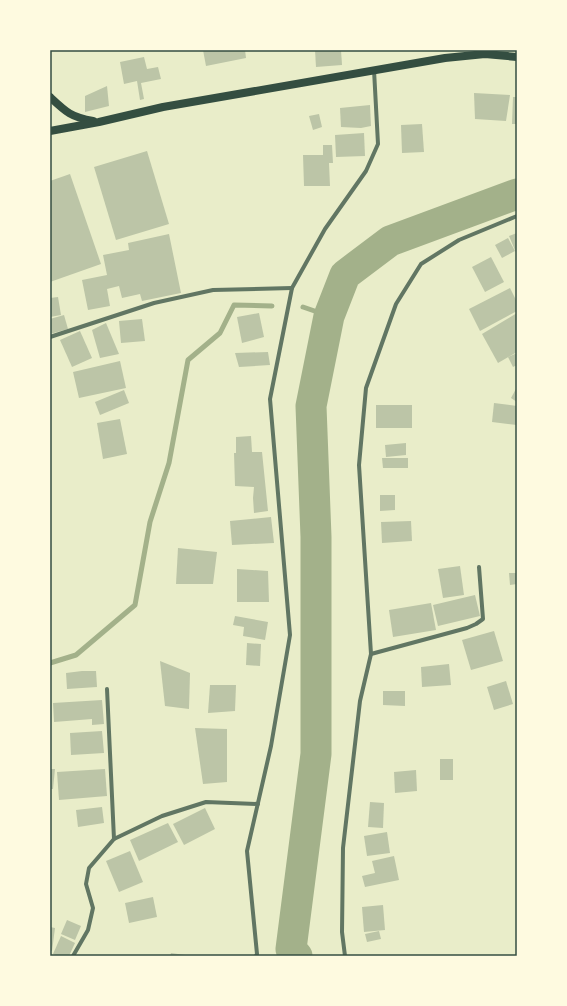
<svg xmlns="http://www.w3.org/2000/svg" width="567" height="1006" font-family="'Sofia Sans Condensed',sans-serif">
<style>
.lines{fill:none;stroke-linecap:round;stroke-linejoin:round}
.stream{stroke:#a3b18a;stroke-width:5}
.river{stroke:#a3b18a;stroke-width:31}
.building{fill:#bcc5a7}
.minor{stroke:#617663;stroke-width:4}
.secondary{stroke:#344e41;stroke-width:8}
.neatline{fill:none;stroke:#344e41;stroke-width:1.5}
</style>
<rect width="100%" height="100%" fill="#e9edc9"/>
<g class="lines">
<g class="stream">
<polyline points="303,307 329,316"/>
<polyline points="50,663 76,655 135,605 150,522 169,463 188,360 220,333 234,305 272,306"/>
</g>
<polyline class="river" points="297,956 291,949 316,754 316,537 311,406 329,316 345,275 390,241 517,194"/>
</g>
<g class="building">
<polygon points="203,50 245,50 246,58 206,66"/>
<polygon points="315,50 341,50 342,65 316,67"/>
<polygon points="144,57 147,69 158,67 161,79 141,83 144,99 140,100 137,81 124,84 120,62"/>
<polygon points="107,86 109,106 85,112 85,96"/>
<polygon points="474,93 510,95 506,121 475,119"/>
<polygon points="513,97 517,97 517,124 512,124"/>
<polygon points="370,105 371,126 361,128 341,127 340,108"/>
<polygon points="319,114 322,127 313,130 309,116"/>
<polygon points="422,124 424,152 402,153 401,125"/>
<polygon points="364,133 365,156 336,157 335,135"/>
<polygon points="323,145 332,145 333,163 329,163 330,186 304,186 303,155 323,155"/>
<polygon points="147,151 169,224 116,240 94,167"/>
<polygon points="70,174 101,264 50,282 50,181"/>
<polygon points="517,233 517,255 509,236"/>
<polygon points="169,234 181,293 142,301 140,294 122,298 119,286 107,289 110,306 88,310 82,280 107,275 103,255 129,250 128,243"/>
<polygon points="508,238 515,251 502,258 495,245"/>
<polygon points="491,257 504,282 485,292 472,267"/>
<polygon points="510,288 517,302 517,311 480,331 469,309"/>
<polygon points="58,297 61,315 50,317 50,298"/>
<polygon points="259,313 264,337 242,343 237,317"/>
<polygon points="517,313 517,352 498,363 482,334"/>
<polygon points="64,315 68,329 50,334 50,319"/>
<polygon points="142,319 145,341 121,343 119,321"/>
<polygon points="106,323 119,354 100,358 92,330"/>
<polygon points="80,331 92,358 72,367 60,340"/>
<polygon points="268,352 270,365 239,367 235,353"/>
<polygon points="517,353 517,365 513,367 508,357"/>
<polygon points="120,361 126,388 79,398 73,372"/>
<polygon points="517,387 517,402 511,398"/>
<polygon points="124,390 129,403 100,415 95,402"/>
<polygon points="494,403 517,406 517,425 492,422"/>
<rect x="376" y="405" width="36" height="23"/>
<polygon points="120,419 127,454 103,459 97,423"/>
<polygon points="251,436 252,452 262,452 268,511 254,513 253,498 254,487 235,486 234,453 236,453 236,437"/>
<polygon points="406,443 406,455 386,457 385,445"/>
<polygon points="382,458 408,458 408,468 383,468"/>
<polygon points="380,495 395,495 395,510 380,511"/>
<polygon points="271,517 274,543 232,545 230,521"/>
<polygon points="411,521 412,541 382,543 381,522"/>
<polygon points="178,548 217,552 213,584 176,584"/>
<polygon points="460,566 464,595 443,598 438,569"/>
<polygon points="237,569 268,571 269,602 237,602"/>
<polygon points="509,573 517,573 517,584 510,585"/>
<polygon points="475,595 480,616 438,626 433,605"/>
<polygon points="431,603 436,630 393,637 389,610"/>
<polygon points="235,616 268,622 265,640 243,636 244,627 233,625"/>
<polygon points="494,631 503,661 471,670 462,640"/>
<polygon points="247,643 261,644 260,666 246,665"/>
<polygon points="160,661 190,673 189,709 165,706"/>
<polygon points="449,664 451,685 422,687 421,667"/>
<polygon points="82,671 96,671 97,687 67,689 66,673"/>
<polygon points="506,681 513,704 494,710 487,687"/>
<polygon points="210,685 236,685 235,711 208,713"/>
<polygon points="383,691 405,691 405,706 383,705"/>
<polygon points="102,700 104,724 92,725 92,719 54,722 53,703"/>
<polygon points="195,728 227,729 227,782 203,784"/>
<polygon points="102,731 104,753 71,755 70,733"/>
<rect x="440" y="759" width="13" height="21"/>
<polygon points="50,769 55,769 53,789 50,789"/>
<polygon points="105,769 107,796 59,800 57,772"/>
<polygon points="416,770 417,791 395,793 394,772"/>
<polygon points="370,802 384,803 383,828 368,827"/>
<polygon points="102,807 104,823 78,827 76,810"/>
<polygon points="205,808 215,829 184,845 173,824"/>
<polygon points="168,823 178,842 139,861 130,840"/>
<polygon points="387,832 390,853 367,856 364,836"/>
<polygon points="130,851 143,882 119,892 106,861"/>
<polygon points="394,856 399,880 365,887 362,876 375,873 372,861"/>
<polygon points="153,897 157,917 129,923 125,903"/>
<polygon points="383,905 385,930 364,932 362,907"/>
<polygon points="67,920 81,926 75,940 61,934"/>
<polygon points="50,927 55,928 52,951 50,951"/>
<polygon points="379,931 381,939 367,942 365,934"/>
<polygon points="61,936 75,943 69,956 58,956 53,954"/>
<polygon points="171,953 185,955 185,956 170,956"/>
</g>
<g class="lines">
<g class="minor">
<polyline points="50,337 154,303 213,290 292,288"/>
<polyline points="371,654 467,628 476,624 483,619 479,567"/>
<polyline points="114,839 162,816 206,802 258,804"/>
<polyline points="73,956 88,930 93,908 86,884 89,868 114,839 107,689"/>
<polyline points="256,956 257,954 247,851 271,746 290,635 270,399 292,288 325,229 366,171 378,144 374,70"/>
<polyline points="345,956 342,932 343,848 360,701 371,654 359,465 366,388 396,304 421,264 459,240 517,216"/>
</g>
<g class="secondary">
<path d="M50 97C66 112 71 117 93 121"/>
<polyline points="50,131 99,122 163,107 445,58 485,54 517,57"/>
</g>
</g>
<rect width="567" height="1006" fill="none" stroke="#fefae0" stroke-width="102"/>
<rect x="51" y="51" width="465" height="904" class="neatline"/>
</svg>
